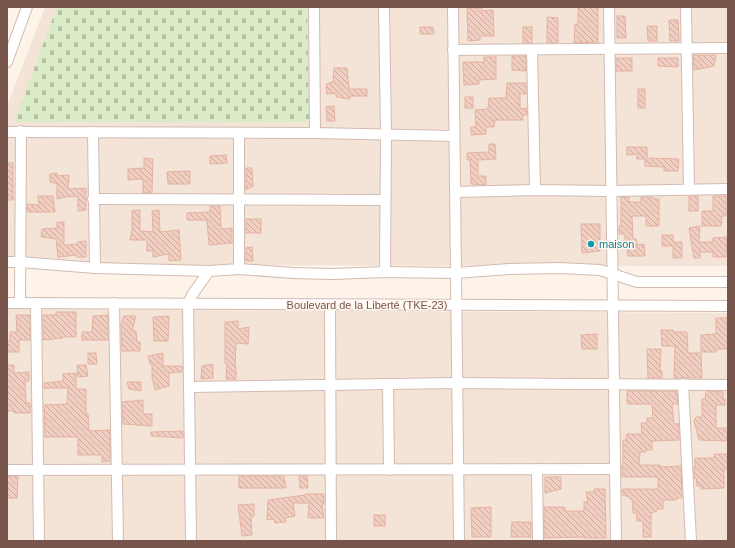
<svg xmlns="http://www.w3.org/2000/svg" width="735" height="548" font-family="Helvetica,sans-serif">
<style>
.residential{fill:#f4e4d7}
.cemetery{fill:url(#cemetery-stones)}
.building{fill:url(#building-back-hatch);stroke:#e5b2a1}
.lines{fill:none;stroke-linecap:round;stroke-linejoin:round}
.minor-casing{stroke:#d2bbb1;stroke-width:12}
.minor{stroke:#fff;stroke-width:10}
.culture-dot{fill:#0f9aa8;stroke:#fff7f0;stroke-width:1.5}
.labels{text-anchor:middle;stroke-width:3;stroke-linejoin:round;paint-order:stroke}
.culture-label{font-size:11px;fill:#0d838f;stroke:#fff7f0;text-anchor:start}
.street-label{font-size:11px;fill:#78564c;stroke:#fff7f0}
</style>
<defs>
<pattern id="cemetery-stones" width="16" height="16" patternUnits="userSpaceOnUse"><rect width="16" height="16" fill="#daebc7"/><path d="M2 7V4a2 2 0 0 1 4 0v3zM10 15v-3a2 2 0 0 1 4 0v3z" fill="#b6c1a4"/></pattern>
<pattern id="building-back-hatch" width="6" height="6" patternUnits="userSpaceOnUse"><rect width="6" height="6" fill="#f2cec1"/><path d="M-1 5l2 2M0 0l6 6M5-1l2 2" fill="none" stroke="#c9aa9f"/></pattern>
</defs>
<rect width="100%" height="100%" fill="#fdf3e9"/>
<g class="residential">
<polygon points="45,7 728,7 728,266 7,265 7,106"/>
<polygon points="7,309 728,313 728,541 7,541"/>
</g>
<polygon class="cemetery" points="57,7 307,7 309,119 305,122 14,122"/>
<g class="building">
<polygon points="578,7 598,7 598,42 574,43 575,24 578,24"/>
<polygon points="467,8 482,8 482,11 493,10 494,36 480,36 480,40 468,41"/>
<polygon points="617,16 625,16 626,38 617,38"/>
<polygon points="547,17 558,18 558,43 547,43"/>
<polygon points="669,20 678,20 679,41 670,41"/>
<polygon points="647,26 657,26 657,41 648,41"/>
<polygon points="420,27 433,27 434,34 420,34"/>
<rect x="523" y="27" width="9" height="16"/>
<polygon points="693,55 716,55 714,66 694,70"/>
<polygon points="512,56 526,56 526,71 512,70"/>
<polygon points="484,57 496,57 496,79 479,80 479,84 464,85 463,62 484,62"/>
<rect x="616" y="58" width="16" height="13"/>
<polygon points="658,58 678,58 678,67 658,66"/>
<polygon points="334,68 347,68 349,89 367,89 367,96 350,96 350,99 336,97 336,93 327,94 326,84 333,82"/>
<polygon points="507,83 526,83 526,94 520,94 520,109 527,108 527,115 523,115 523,120 495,120 494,127 486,127 486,134 471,135 471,127 476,127 475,110 488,109 489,98 506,98"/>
<rect x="638" y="89" width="7" height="19"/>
<rect x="465" y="97" width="8" height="11"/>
<polygon points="334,106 335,121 327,121 326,107"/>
<polygon points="489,144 495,144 496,159 478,160 478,176 486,176 486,185 471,184 470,160 467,160 467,153 489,152"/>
<polygon points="627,147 647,147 647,158 679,159 678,171 664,171 664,167 645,166 645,159 637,159 637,154 627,155"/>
<polygon points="226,155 227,163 210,164 210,156"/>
<polygon points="144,158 153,159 152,193 143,193 143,179 128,180 128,169 144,168"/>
<rect x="7" y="163" width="6" height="37"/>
<polygon points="246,168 252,168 253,186 246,190"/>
<polygon points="190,171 190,184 168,184 167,172"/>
<polygon points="57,173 57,176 69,175 68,189 86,188 86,210 78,211 78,196 65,197 57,199 57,184 50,182 50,174"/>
<polygon points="38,196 53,196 55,212 27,212 27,204 39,205"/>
<rect x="689" y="196" width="9" height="15"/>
<polygon points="713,196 726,196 726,216 722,216 721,226 702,226 702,211 713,211"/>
<polygon points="621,197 629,197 629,202 641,202 641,197 653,197 653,199 659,199 659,226 646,226 646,216 632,216 633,239 636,239 637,245 644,244 645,256 628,256 627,246 625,246 625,234 619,234 619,226 621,226"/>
<polygon points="210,206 220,206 221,229 232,228 232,243 209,245 207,220 187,220 187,213 210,212"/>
<polygon points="140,210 140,231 153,232 152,211 159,210 160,232 179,230 181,260 169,261 169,254 153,257 153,251 147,251 147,240 130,240 132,231 132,211"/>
<rect x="246" y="219" width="15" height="14"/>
<polygon points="57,222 64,222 64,245 78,244 78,242 86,241 86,257 77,257 77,255 58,257 56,239 41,237 42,229 57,228"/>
<polygon points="581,224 600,224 600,251 582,253"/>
<polygon points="700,226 699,242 713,242 713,238 727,237 726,257 713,257 713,252 700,252 700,258 694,258 689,228"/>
<polygon points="662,235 673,235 673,242 682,242 682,258 673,258 673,246 662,246"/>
<polygon points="252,247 253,261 246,261 246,248"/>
<polygon points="56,312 76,312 76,337 63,337 63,338 43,340 43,315 56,315"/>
<polygon points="16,315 30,315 30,340 19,340 19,352 9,352 9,350 7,350 7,341 10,341 10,332 17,332"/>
<polygon points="108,315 108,340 82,340 82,332 92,332 93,316"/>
<polygon points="124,316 136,316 132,331 136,331 137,342 140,342 140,351 122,351 121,324"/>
<polygon points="169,316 168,341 154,341 153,317"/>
<polygon points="716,318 727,318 728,349 716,349 716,352 701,352 701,335 716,334"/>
<polygon points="238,321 238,329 249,327 248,344 236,343 235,367 236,367 236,379 226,379 227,364 225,364 225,322"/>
<polygon points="661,330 673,330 673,332 687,332 688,353 701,353 702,378 674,378 675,346 662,346"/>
<polygon points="597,334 597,349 582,349 581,335"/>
<polygon points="647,349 661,349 660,371 662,371 662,378 648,378"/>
<polygon points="88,353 96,353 97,364 88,364"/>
<polygon points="163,353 163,366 182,366 182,372 169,373 169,386 155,390 152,377 152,364 150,364 148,356"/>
<polygon points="213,364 213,378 201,379 202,366"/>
<polygon points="7,365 14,365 14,373 29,372 29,381 25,381 26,403 30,403 30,413 14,413 14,411 7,411"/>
<polygon points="77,365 86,365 88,376 78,377"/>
<polygon points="76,373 76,389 86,389 86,414 88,414 89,431 110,430 110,461 102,462 102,455 78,455 78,437 45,437 44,405 67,404 68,388 44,388 44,383 63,381 63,374"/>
<polygon points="127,382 141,382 141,391 129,389"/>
<polygon points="627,391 677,391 678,404 672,404 674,424 679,424 679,440 652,441 652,450 646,450 646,452 640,452 639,465 660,465 660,467 681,466 682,498 677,498 676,500 663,500 663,509 657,509 657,511 651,513 651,537 643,537 643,521 637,521 636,513 633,513 632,499 630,499 630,497 622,495 622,489 658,489 658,477 622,477 622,465 623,465 623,440 626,440 627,434 642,434 641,423 647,423 647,418 653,418 652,404 627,404"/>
<polygon points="706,391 723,392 723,399 725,399 725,405 716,405 716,428 728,428 728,439 726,439 726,441 699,440 694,421 696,417 702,417 702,399 705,399"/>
<polygon points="143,400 143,414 152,414 152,426 123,424 122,402"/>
<polygon points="183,431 183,438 151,436 151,432"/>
<polygon points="714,454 728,454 728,469 724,469 724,488 701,489 701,486 697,486 696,478 694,478 694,466 695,466 695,458 714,458"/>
<polygon points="7,476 18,476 17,498 7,498"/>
<polygon points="239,476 284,476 286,488 239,488"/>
<polygon points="299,476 307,476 308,488 300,488"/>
<polygon points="545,477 561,477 561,489 545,493"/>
<polygon points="594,489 605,489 606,538 584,538 584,537 544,538 544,507 565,507 565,511 584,511 584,502 588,502 586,492 594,492"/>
<polygon points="305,494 324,494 324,504 322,504 324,518 308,518 309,503 293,503 295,516 285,518 286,522 275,523 274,519 267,520 268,500 305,495"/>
<polygon points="254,504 254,516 251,517 252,535 242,536 238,505"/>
<polygon points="491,507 491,537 472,537 471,508"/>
<rect x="374" y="515" width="11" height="11"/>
<polygon points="512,522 531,522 531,537 511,537"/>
</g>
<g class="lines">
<g class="minor-casing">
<g id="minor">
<polyline points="314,7 315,133 454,136"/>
<polyline points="384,7 386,135 385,272"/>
<polyline points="453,7 459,541"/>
<polyline points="609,7 616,541"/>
<polyline points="686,7 689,190"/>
<polyline points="453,50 728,48"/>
<polyline points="532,50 535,190"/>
<polyline points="7,62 27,7"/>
<polyline points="7,132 315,133"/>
<polyline points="93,132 95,268"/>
<polyline points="455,192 535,190 611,191 728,189"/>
<polyline points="93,199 385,200"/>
<polyline points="7,262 20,262 95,268 209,271"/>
<polyline points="239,269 293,273 333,274 385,272 456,273 509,269 559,268 600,270 637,282 728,282"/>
<polyline points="7,303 728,306"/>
<polyline points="20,303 21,131"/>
<polyline points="36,303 39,541"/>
<polyline points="114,303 118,541"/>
<polyline points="330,305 331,541"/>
<polyline points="388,384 389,470"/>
<polyline points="683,384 691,541"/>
<polyline points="190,387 457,383 728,385"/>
<polyline points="537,469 538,541"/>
<polyline points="7,470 615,469"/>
<polyline points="191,541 188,304 192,295 209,271 239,269 239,133"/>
</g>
</g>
<use href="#minor" class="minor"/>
</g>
<circle class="culture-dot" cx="591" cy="244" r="4"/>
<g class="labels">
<g class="culture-label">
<text x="599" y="248">maison</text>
</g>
<g class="street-label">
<text x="367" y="309">Boulevard de la Liberté (TKE-23)</text>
</g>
</g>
<rect width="735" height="548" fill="none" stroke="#78564c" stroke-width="16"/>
</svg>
